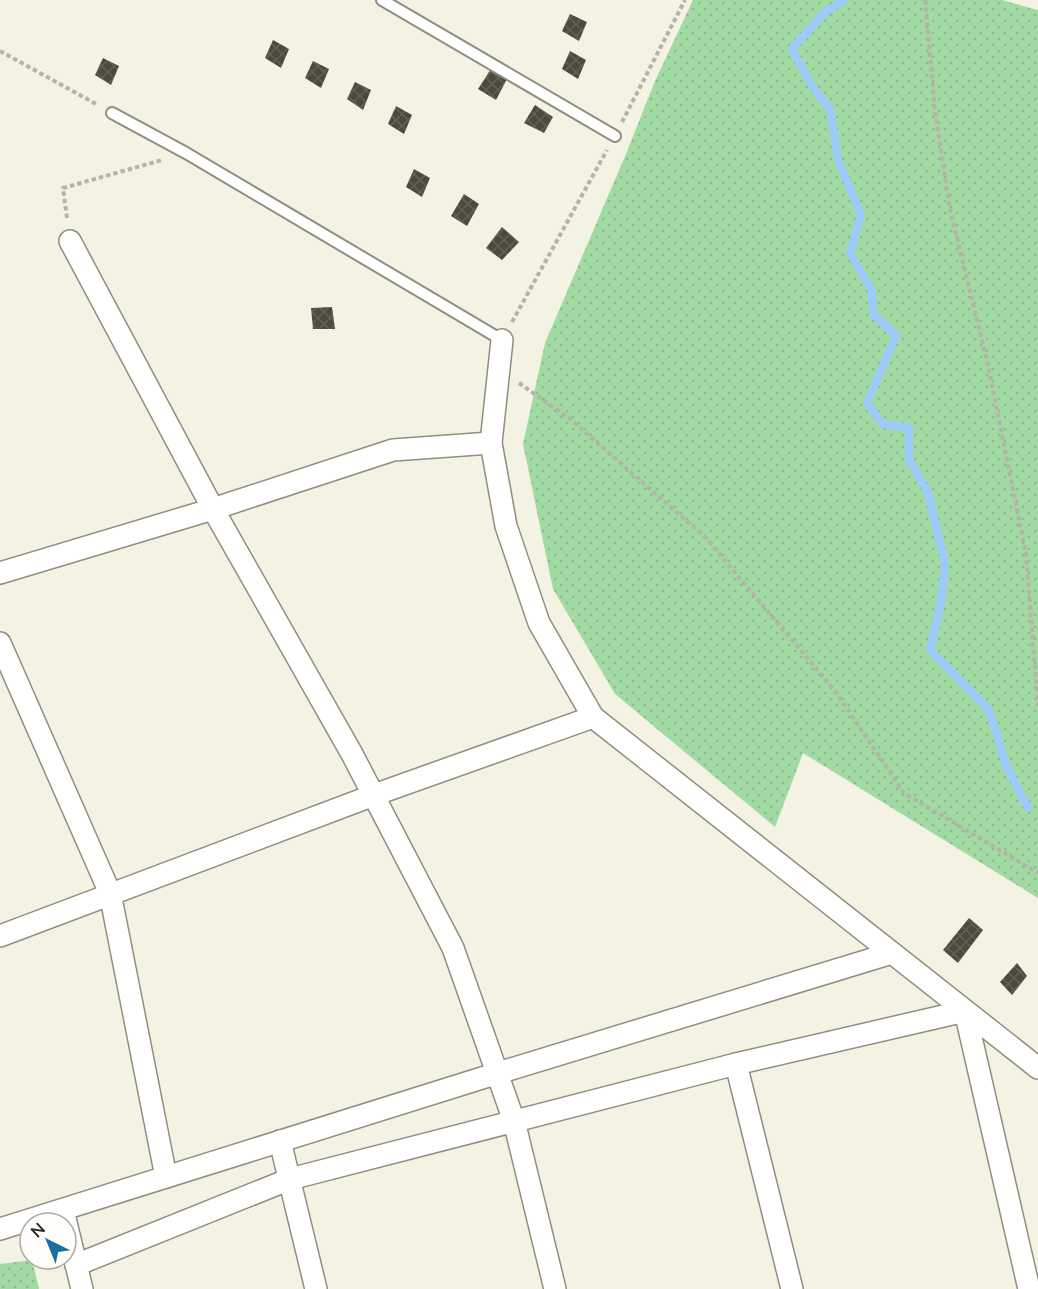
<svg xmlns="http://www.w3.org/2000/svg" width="1038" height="1289" font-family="Lato,sans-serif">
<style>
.grass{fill:url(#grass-dots)}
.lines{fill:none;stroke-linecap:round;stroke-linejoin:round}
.stream{stroke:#9ccafb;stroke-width:8}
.building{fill:url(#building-cross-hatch)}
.lane-casing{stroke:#908e80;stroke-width:14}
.street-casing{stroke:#908e80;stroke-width:24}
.path{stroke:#b5b3a7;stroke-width:4;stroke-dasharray:4.5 3;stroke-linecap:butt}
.lane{stroke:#fff;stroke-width:10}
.street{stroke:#fff;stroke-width:21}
</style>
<defs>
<pattern id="grass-dots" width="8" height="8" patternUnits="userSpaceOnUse" patternTransform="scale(1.5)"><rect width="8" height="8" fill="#a2daa4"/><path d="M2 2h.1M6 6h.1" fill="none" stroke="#8cbb8d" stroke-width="1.8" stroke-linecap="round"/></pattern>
<pattern id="building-cross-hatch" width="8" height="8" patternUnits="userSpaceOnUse" patternTransform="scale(1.5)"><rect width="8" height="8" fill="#4c4a3d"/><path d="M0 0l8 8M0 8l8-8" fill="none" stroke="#636157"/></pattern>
</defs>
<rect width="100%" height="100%" fill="#f4f2e2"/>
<g class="grass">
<polygon points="693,0 1002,0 1038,10 1038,898 803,753 775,827 615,694 553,589 523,444 545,343 626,154 655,81"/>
<polygon points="32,1260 39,1289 0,1289 0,1264"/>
</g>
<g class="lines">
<polyline class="stream" points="844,0 824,13 792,49 812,86 830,109 838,160 861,215 850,253 872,290 873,314 896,336 867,403 883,424 909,428 909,459 928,493 945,563 942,597 930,650 989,710 1006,765 1028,808"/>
</g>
<g class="building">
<polygon points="570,14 587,22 579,41 562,31"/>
<polygon points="273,40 289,49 281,68 265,58"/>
<polygon points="570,51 586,60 578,79 562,69"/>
<polygon points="103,58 119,66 111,85 95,75"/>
<polygon points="313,61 329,69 321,88 305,78"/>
<polygon points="491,69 508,77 496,100 478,89"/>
<polygon points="355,82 371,90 363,110 347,99"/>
<polygon points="535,105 553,117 544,133 524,123"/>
<polygon points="396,106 412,115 404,134 388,124"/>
<polygon points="414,169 430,178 422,197 406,187"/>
<polygon points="464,194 479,204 467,226 451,216"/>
<polygon points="502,227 519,242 502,260 486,248"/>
<polygon points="332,307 335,329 313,329 311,308"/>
<polygon points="969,918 983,930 958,963 943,950"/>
<polygon points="1017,963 1027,976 1012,995 1000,982"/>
</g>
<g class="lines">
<g class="lane-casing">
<g id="lane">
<polyline points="382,0 615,136"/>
<polyline points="112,113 186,153 502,340"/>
</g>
</g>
<g class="street-casing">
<g id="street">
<polyline points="70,241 213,509 352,754 453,948 514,1121 555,1289"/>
<polyline points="502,340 491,443 506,526 539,623 593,717 1038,1068"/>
<polyline points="0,573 213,509 393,450 491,443"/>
<polyline points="0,643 110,893 166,1177"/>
<polyline points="0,936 374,795 593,717"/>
<polyline points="736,1064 792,1289"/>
<polyline points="280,1141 316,1289"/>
<polyline points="63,1210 82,1289"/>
<polyline points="0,1229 498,1073 892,953"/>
<polyline points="76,1265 290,1179 736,1064 965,1011 1029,1289"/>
</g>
</g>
<g class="path">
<polyline points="925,0 935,111 950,209 988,365 1026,554 1038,706"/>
<polyline points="0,51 98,105"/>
<polyline points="622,122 685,0"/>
<polyline points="67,218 63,188 162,160"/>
<polyline points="512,322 607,150"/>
<polyline points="519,383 570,419 705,537 835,691 904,793 1038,873"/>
</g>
<use href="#lane" class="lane"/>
<use href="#street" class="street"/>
</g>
<g transform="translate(48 1241) rotate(317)"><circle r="28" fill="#fffefb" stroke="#a9a8a4" stroke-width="1.5"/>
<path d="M0-4.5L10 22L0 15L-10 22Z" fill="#1c70a1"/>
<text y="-9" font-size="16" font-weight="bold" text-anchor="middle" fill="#282722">N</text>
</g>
</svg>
